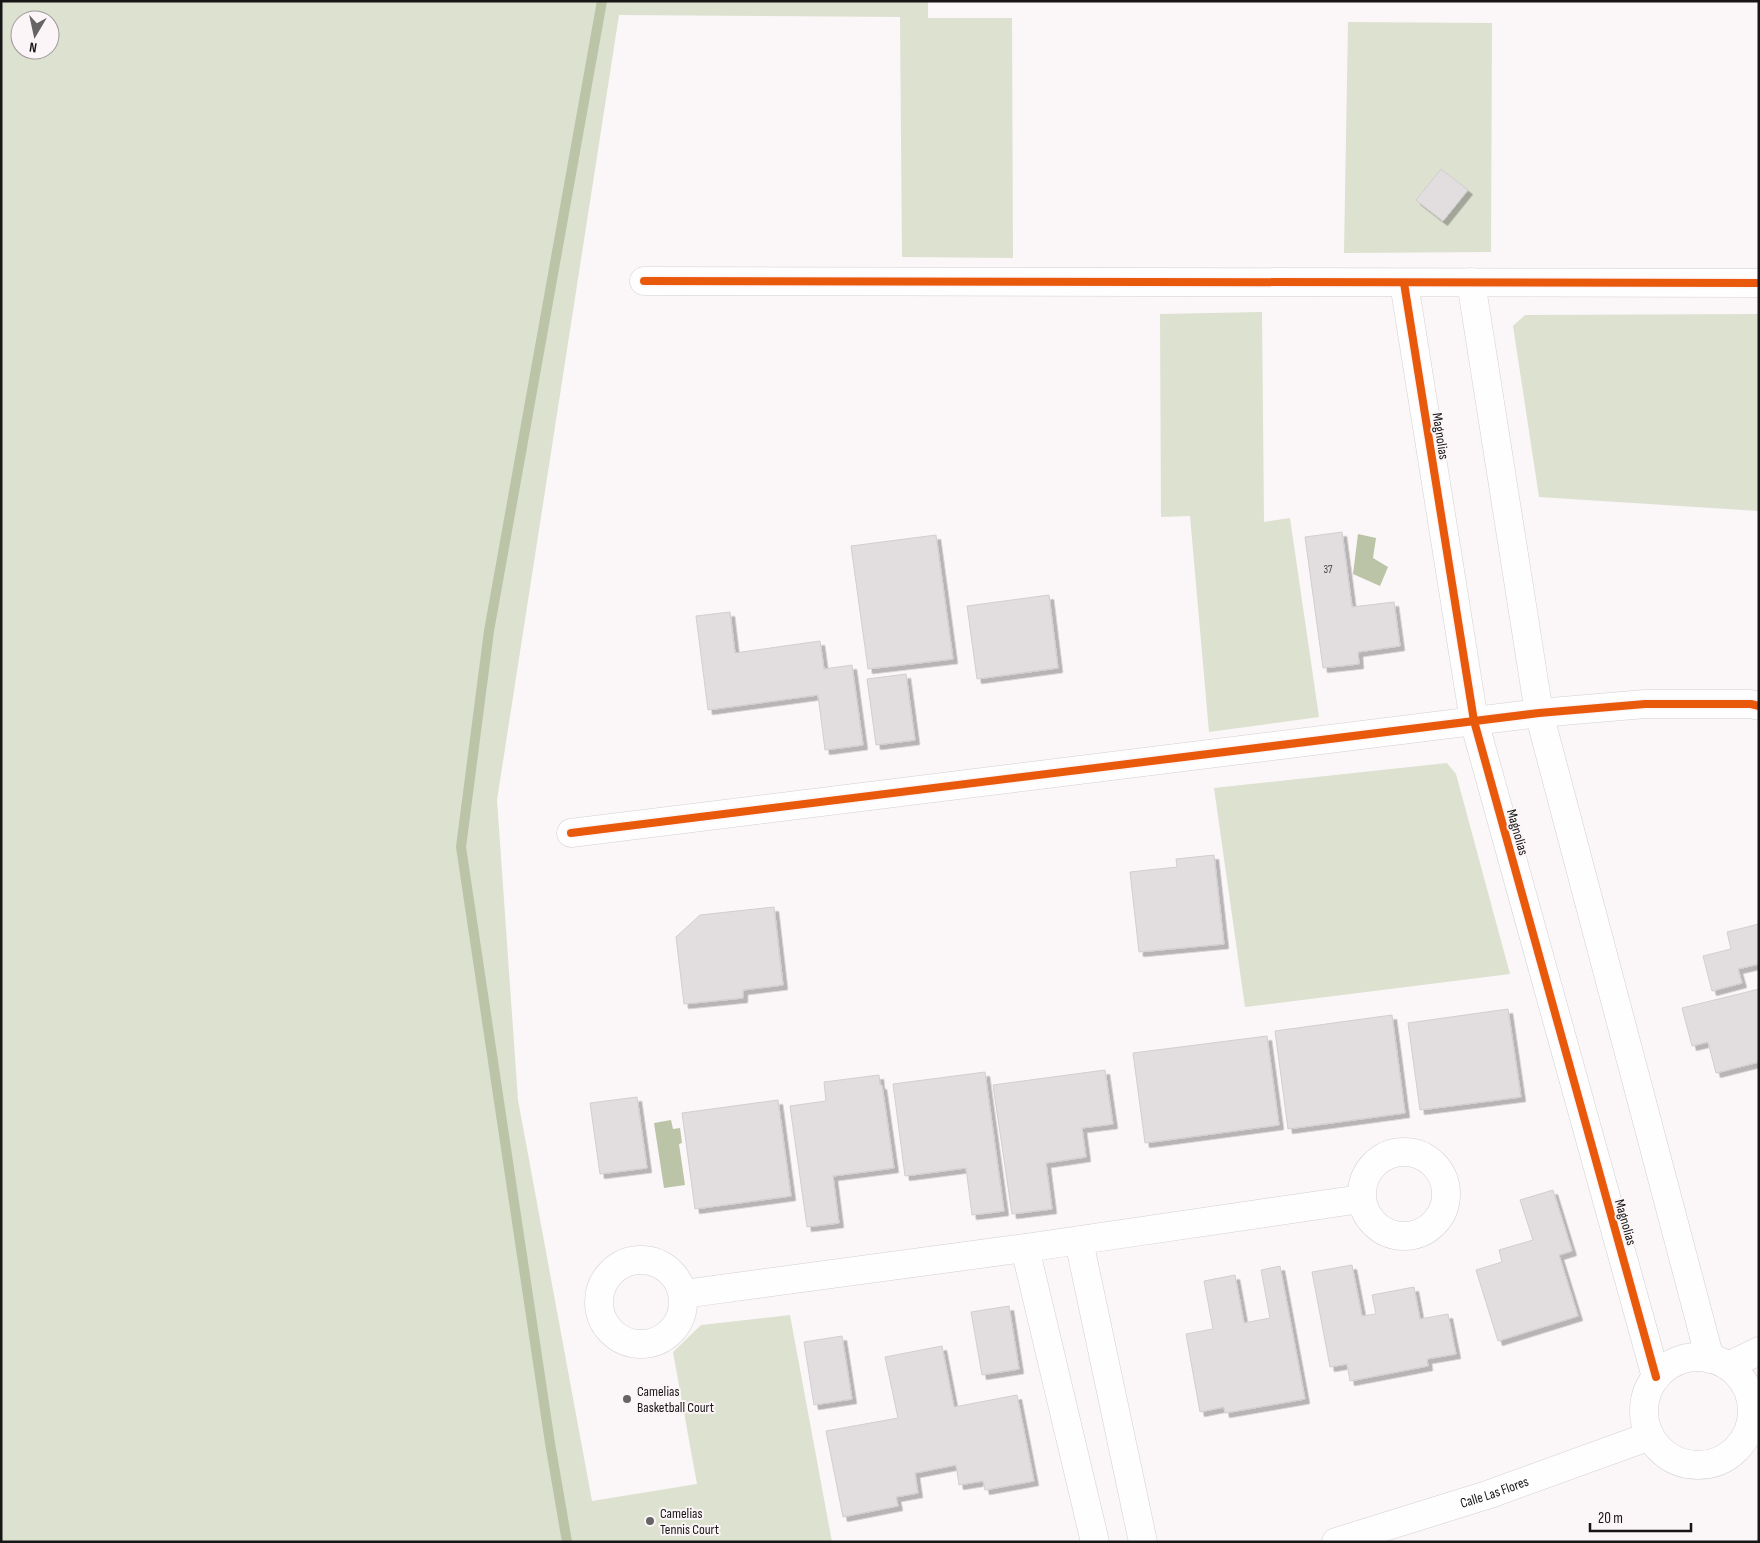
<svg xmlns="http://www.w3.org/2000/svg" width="1760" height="1543" font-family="'Sofia Sans Condensed',sans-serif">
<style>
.green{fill:#dde1d0;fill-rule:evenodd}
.water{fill:#bbc4a7}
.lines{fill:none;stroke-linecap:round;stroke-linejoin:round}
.stream{stroke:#bbc4a7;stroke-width:10}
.building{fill:#e2dedf;stroke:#d2ced0;filter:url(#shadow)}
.minor-casing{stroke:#d3d0d1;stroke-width:29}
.minor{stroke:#fefefe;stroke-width:28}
.cycleway-casing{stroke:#fcf5f7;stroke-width:11}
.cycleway{stroke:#e8590c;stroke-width:8}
.poi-dot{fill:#676465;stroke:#fcf5f7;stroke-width:2}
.labels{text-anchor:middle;stroke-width:4;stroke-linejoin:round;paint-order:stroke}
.number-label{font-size:11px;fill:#4b4849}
.street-label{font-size:14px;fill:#171516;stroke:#fcf5f7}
.poi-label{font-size:14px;fill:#171516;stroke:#fcf5f7;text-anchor:start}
</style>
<defs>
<filter id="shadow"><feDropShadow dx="4.5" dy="4.5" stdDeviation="0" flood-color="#0004"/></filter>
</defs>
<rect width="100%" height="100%" fill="#fbf6f8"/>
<g class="green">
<path d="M1 1H928V18H1012L1013 258 902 257 900 17 619 15 497 800 518 1100 592 1501 697 1484 673 1352 701 1325 790 1315 832 1542H1ZM20 20H50V50H20Z"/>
<polygon points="1348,22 1492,23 1491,252 1344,253"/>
<polygon points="1262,312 1264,522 1290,518 1319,717 1209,732 1190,516 1161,517 1160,314"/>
<polygon points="1759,314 1759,511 1539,497 1513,326 1525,315"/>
<polygon points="1447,763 1456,774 1510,974 1245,1007 1214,788"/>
</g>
<g class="water">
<polygon points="1358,534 1376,538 1373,558 1388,567 1380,586 1353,574"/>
<polygon points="671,1120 673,1129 680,1128 682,1143 679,1144 685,1185 664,1188 654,1123"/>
</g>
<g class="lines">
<polyline class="stream" points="567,1542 550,1443 461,847 489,631 602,1"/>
</g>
<g class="building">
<polygon points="1441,169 1468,190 1443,221 1416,200"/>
<polygon points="1342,532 1352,607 1394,602 1400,646 1358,652 1359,664 1323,668 1305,537"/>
<polygon points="936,535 953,659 868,669 851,546"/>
<polygon points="1049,595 1058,668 977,679 967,606"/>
<polygon points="730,612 735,653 820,641 824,669 852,665 863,745 825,750 818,695 708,710 696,616"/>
<polygon points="906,674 915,740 876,745 867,679"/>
<polygon points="1214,855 1224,944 1139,952 1130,872 1177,867 1176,859"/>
<polygon points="774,907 783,985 743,990 743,998 684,1004 676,937 700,915"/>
<polygon points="1759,924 1759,964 1738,969 1742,983 1712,991 1703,956 1731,949 1727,932"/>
<polygon points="1759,989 1759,1062 1716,1073 1708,1042 1692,1046 1682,1008"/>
<polygon points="1508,1009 1521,1097 1420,1110 1408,1023"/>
<polygon points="1392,1015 1405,1113 1288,1129 1275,1031"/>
<polygon points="1267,1036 1279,1125 1145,1143 1133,1053"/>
<polygon points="1105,1070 1113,1124 1082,1128 1086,1157 1046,1163 1052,1209 1012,1214 993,1085"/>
<polygon points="985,1072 1004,1211 972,1215 966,1168 905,1176 893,1084"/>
<polygon points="879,1075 880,1085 882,1085 894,1168 833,1176 839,1223 807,1227 790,1106 826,1101 824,1082"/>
<polygon points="637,1097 647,1168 600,1174 590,1103"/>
<polygon points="778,1100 791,1196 695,1209 682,1113"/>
<polygon points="1553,1190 1572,1251 1559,1255 1578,1316 1498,1341 1476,1270 1502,1262 1499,1250 1533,1240 1520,1200"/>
<polygon points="1352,1265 1362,1316 1376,1314 1372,1295 1414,1287 1420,1319 1448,1314 1456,1354 1427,1359 1428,1366 1350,1381 1347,1364 1330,1367 1312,1272"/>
<polygon points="1280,1266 1305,1399 1225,1413 1224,1407 1200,1412 1186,1334 1213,1329 1204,1281 1235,1275 1244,1323 1270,1318 1261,1270"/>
<polygon points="1009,1306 1019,1369 982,1375 971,1312"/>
<polygon points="842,1336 852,1399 814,1405 804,1342"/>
<polygon points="942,1346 954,1407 1017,1395 1034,1481 985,1490 983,1481 959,1485 956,1465 915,1473 918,1493 896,1497 898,1506 843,1517 826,1431 898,1418 885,1357"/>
</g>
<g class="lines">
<g class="minor-casing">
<g id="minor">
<polyline points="644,281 1759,283"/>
<polyline points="1471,282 1539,713 1710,1359"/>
<polyline points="1404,283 1474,721 1656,1377"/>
<polyline points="571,833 1539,713 1645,704 1751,704 1759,706"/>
<circle cx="1404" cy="1194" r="42"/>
<polyline points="1079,1241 1143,1542"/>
<polyline points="1025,1248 1095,1542"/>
<circle cx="641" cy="1302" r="42"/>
<polyline points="683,1294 1025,1248 1361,1199"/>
<circle cx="1698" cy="1411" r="54"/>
<polyline points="1728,1366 1759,1351"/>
<path id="s1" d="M1336 1542 1490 1494 1650 1436"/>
</g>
</g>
<use href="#minor" class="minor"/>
<g class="cycleway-casing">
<g id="cycleway">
<polyline points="644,281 1759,283"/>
<polyline points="1404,283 1474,721 1656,1377"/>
<polyline points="571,833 1539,713 1645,704 1751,704 1759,706"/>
</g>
</g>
<use href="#cycleway" class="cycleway"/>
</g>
<g class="poi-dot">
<circle cx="627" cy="1399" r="5"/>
<circle cx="650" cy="1521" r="5"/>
</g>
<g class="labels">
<g class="number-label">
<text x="1328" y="573">37</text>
</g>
<g class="street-label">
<text transform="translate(1441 436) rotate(81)" y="5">Magnolias</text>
<text transform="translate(1518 832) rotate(74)" y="5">Magnolias</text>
<text transform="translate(1626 1222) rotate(74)" y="5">Magnolias</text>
<text dy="5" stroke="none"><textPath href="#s1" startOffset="166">Calle Las Flores</textPath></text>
</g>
<g class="poi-label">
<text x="637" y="1396">Camelias<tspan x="637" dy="16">Basketball Court</tspan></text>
<text x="660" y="1518">Camelias<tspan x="660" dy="16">Tennis Court</tspan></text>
</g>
</g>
<rect width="1760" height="1543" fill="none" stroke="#171516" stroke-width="5"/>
<g transform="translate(35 35) rotate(189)"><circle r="24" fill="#fcf5f7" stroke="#a09b9d"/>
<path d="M0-4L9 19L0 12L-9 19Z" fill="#676465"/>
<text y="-8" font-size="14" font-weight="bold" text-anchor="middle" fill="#171516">N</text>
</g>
<path d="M1590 1523v8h101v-8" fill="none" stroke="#171516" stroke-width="2.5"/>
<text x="1598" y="1523" font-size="15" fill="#171516" stroke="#fcf5f7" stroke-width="4" paint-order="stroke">20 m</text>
</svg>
